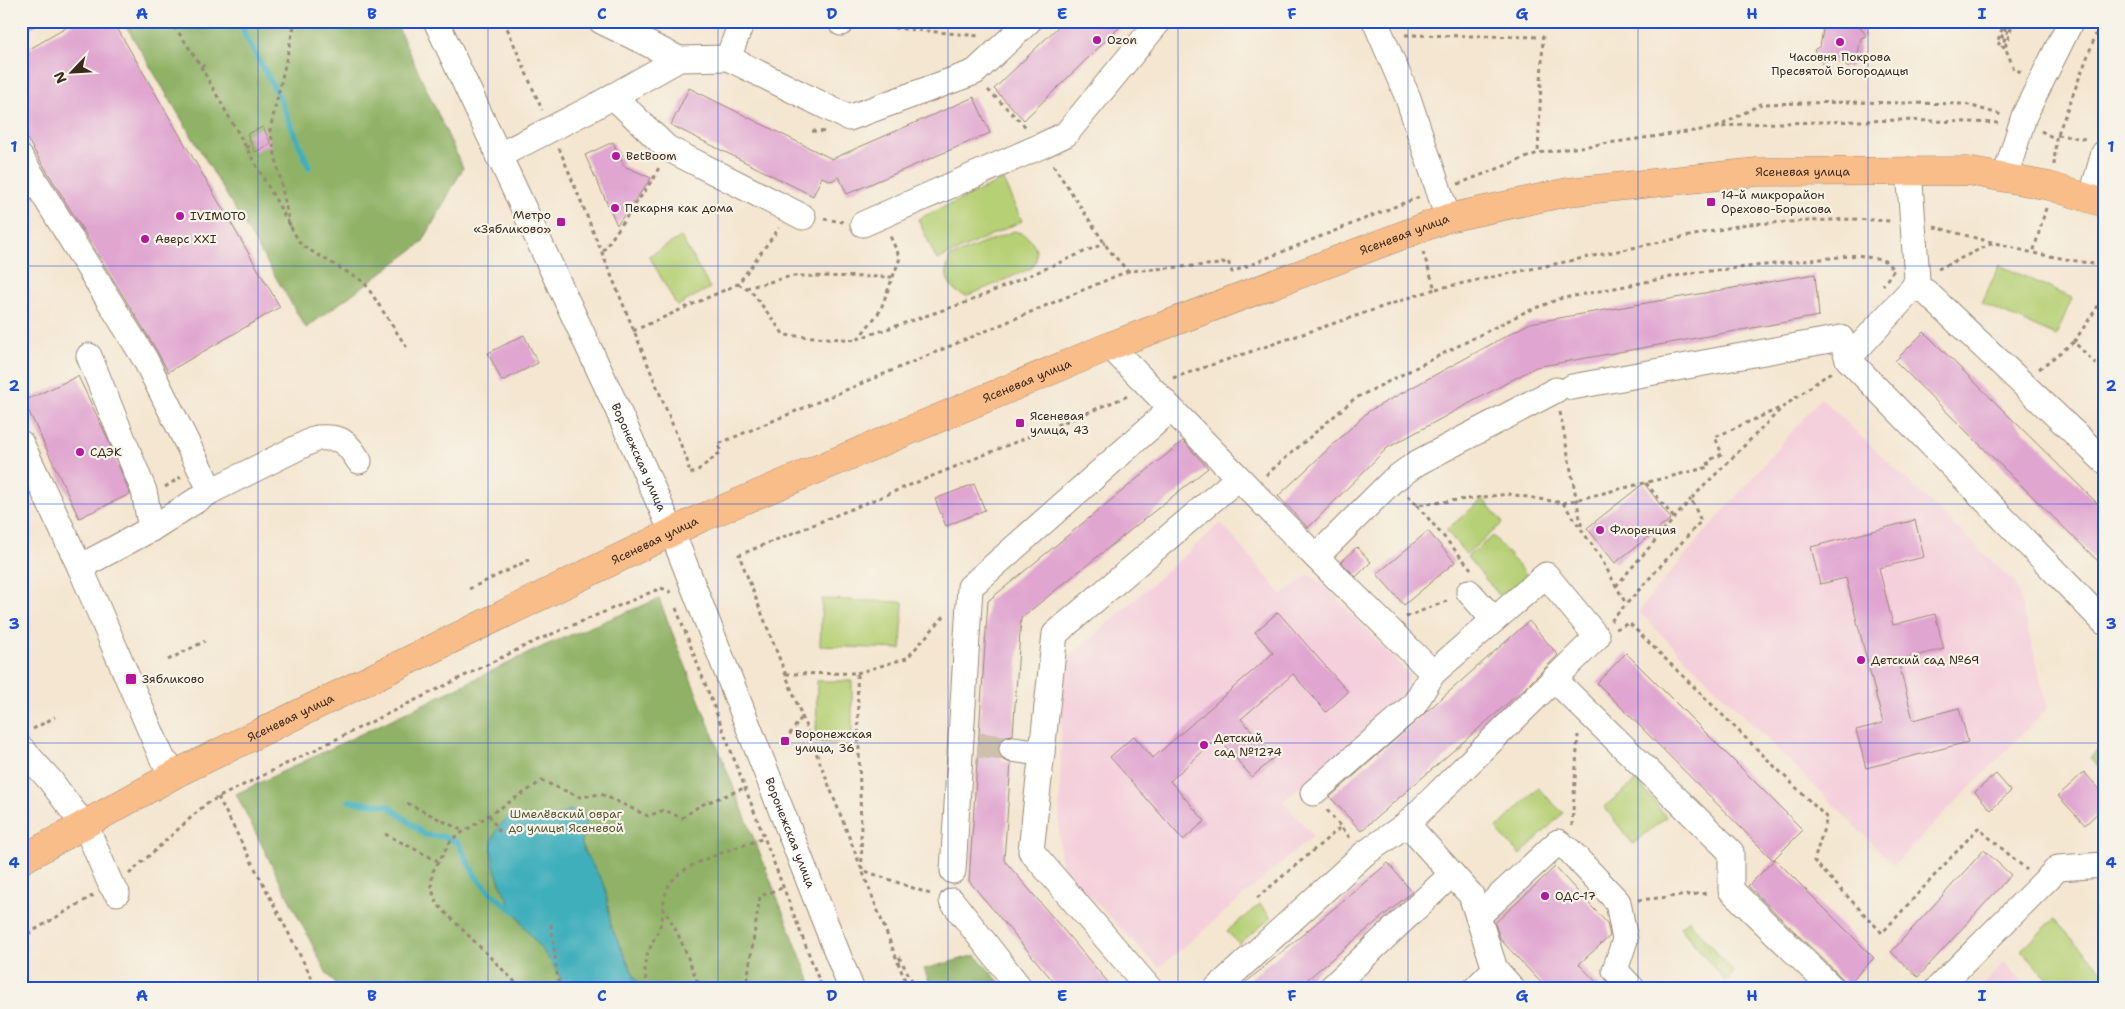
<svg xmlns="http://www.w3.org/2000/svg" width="2125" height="1009" font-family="'Shantell Sans',sans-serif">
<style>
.built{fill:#f4cfdc}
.green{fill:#b6d075;stroke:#787d4a}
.forest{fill:#90b266;stroke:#666e42}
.water{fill:#40afbc;stroke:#3e6c6d}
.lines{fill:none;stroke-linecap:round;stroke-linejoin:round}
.stream{stroke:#40afbc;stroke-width:6}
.building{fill:#e0a5d0}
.minor-tunnel{stroke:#cfc0ac;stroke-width:25;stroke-dasharray:25 12;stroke-linecap:butt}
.minor-casing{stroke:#988877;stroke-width:27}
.major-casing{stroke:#988877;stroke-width:29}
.path{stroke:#988877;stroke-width:3;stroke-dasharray:4 4;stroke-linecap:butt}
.minor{stroke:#fff;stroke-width:25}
.major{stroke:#f9bd89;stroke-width:28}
.grid{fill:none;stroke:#1d4ed8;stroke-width:1;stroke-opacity:0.55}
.poi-dot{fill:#b5179e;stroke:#f7f3e8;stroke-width:2}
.labels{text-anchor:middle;stroke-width:4.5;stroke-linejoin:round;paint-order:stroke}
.poi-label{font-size:12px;fill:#3b2a1e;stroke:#f7f3e8;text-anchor:start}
.street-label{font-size:12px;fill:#3b2a1e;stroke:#f7f3e8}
.park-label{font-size:12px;fill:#5a5434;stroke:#f7f3e8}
.neatline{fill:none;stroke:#1d4ed8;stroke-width:2}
.grid-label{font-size:16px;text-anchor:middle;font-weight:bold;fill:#1d4ed8}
</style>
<rect width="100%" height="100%" fill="#f7f3e8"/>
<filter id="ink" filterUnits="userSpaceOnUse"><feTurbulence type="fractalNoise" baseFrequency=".02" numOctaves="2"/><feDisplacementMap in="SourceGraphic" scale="10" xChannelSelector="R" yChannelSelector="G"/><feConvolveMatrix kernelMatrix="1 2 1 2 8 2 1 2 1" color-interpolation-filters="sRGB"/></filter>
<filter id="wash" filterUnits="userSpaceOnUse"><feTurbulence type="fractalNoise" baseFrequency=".0096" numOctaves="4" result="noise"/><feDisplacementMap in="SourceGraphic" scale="20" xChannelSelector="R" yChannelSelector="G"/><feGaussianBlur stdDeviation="1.12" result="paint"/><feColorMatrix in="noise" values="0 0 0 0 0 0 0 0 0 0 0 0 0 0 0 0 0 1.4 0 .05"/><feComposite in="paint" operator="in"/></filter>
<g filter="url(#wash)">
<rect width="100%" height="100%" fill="#f4e6d0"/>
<g class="built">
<polygon points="1821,398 2016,584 2048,708 1894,865 1639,612 1647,600"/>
<polygon points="1221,523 1282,595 1309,574 1331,592 1409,675 1401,699 1283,801 1313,836 1159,968 1061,866 1059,832 1063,663"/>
<polygon points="2004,962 2029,988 1981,988"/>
</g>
<g class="green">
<polygon points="1003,180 1022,221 937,260 918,219"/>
<path d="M1014 231C1032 235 1043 251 1032 268L967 296C947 291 943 274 950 257Z"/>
<polygon points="681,237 710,288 677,306 649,256"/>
<polygon points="1999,265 2072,298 2056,336 1982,303"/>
<polygon points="1483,499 1503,523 1466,554 1446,530"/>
<polygon points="1493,536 1530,579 1504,601 1467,557"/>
<polygon points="822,599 903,602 901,649 820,646"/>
<polygon points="817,681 852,681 852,742 816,742"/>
<polygon points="2104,741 2104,770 2090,759"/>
<polygon points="1637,780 1666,817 1633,844 1604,807"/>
<polygon points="1538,788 1563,813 1520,855 1496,829"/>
<polygon points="1260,904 1271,918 1239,944 1227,931"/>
<polygon points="2054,919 2104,973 2104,985 2101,988 2056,988 2021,950"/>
<polygon points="1689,920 1734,973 1725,981 1680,927"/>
</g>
<g class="forest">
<polygon points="21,21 40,21 21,34"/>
<polygon points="123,21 395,21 463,168 422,243 306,328"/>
<path d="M659 599 813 988H640L611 927 605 886 584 851 581 841 586 825 583 812C570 808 563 814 551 818 541 821 533 819 523 816L518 918C535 940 554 961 565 988H339L327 974 236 794 546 645Z"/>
<polygon points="976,955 1004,988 932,988 924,969"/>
</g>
<path class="water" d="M570 810 583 812 586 825 581 841 584 851 605 886 611 927 640 988H565C554 960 533 942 518 917 506 900 486 858 493 838 496 829 502 823 509 816 520 816 529 820 538 820 550 820 559 815 570 810Z"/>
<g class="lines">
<g class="stream">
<polyline points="244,21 244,33 278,95 309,167"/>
<polyline points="349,801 389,806 425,835 444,837 458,843 476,877 491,893 515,912"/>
</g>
</g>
<g id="blocks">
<g class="building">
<polygon points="78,21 113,21 280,307 168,372 157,351 21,129 21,54"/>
<polygon points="1064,21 1126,21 1024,120 994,89"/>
<polygon points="1817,21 1834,21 1852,25 1857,22 1866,36 1861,38 1858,54 1861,59 1848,68 1844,63 1828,60 1823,64 1814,50 1820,46 1823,30"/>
<polygon points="689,88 832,159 974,97 990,133 847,194 839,177 831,181 822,177 813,196 671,125"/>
<polygon points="263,127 271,144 255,152 247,134"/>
<polygon points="613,142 624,166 651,178 617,225 585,155"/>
<polygon points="1815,274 1819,316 1536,367 1387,448 1308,528 1278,496 1369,411 1530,323"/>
<polygon points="1924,332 2104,510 2104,567 1895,361"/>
<polygon points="524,335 538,363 502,381 488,353"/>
<polygon points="78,376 106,435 130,494 79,518 24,401"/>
<polygon points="1183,441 1208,468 1021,618 1013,735 1006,736 1001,740 998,748 999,755 1003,760 1011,763 1004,860 1113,988 1059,988 969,881 988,601"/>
<polygon points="1644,483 1671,519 1615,563 1587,528"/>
<polygon points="974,484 985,510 946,526 935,499"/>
<polygon points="1915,520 1924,557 1879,568 1893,625 1935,614 1944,649 1898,660 1913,720 1959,708 1968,742 1866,768 1856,730 1883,723 1846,578 1820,584 1811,547"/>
<polygon points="1428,531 1455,562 1404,605 1377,574"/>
<polygon points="1357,547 1371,562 1356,577 1341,562"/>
<polygon points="1278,612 1348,692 1326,712 1293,674 1241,719 1275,757 1252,777 1218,738 1170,781 1205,821 1183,840 1110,757 1134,736 1153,758 1273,653 1255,632"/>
<polygon points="1529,621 1558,655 1524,689 1361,831 1330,797"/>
<polygon points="1626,653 1803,830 1773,860 1597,683"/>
<polygon points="2084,772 2104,794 2104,807 2085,825 2058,796"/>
<polygon points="1996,774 2011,791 1991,810 1975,792"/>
<polygon points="1984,850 2011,875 1918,977 1891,952"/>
<polygon points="1775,859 1874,958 1847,985 1842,978 1748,886"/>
<polygon points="1388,863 1412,892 1297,988 1239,988"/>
<polygon points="1555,867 1607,923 1610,936 1579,964 1602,988 1546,988 1500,939 1495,923"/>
</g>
</g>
</g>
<g filter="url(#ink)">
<use href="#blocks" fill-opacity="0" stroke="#988877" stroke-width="1"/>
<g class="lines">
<polyline class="minor-tunnel" points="978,745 1012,749"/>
<g class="minor-casing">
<g id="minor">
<path id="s1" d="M436 21 616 406 672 532 851 988"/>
<polyline points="601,21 679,59"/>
<polyline points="841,21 841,23"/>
<polyline points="1375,21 1408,98 1448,218"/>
<polyline points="728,58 849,118 975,72 1029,21"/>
<polyline points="613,96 667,148 803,217"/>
<polyline points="498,156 594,107 679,59 728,58 742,21"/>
<polyline points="21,158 145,359 211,491"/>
<polyline points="1909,170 1917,279 1914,287 1848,359 2104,622"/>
<polyline points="2005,177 2024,116 2071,21"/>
<polyline points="2091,199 2104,153"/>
<polyline points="863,224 1041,146 1066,134 1159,21"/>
<polyline points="1914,287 1926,292 2104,461"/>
<polyline points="1110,346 1316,557 1433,673 1546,575 1597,637 1407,824 1471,895 1495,969 1512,988"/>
<polyline points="89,356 144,491 151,529"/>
<polyline points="1572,387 1841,338 1848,359"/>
<polyline points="21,443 80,567 163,760 177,773"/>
<polyline points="1316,557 1392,481 1417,463 1556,390"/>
<path d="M80 567 151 529 211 491 317 438C342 437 345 440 359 461"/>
<polyline points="1469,592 1494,620"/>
<polyline points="1554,679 1731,852 1731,890 1832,988"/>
<polyline points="21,748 50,780 73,811 85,824 111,885 117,893"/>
<polyline points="1012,749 1042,753"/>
<polyline points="1313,793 1414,705 1433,673"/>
<polyline points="953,871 970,587 1171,409"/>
<polyline points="952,901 1020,988"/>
<polyline points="1478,916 1558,842 1570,851 1618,902 1625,940 1615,970 1632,988"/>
<polyline points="1149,988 1031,851 1055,634 1238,478"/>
<polyline points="1217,988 1364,854 1407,824"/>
<polyline points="1331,988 1452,874"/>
<polyline points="1476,988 1495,969"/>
<polyline points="1938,988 2058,868 2104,865"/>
</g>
</g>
<g class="major-casing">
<g id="major">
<path id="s2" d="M21 860 177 773 699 519 1110 346 1448 218 1568 192 1757 172 1967 171 2049 186 2104 203"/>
</g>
</g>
<g class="path">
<polyline points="168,21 182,37 201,67 301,245 364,282 407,348"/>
<polyline points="504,21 542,110"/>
<polyline points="2011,21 2013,22 2005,47 2014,69 2021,72"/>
<polyline points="862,25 980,36"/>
<polyline points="1240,28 1309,21"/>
<polyline points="1405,35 1543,37 1538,153"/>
<polyline points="2005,47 2002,46 2010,25 2007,24 1999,44 1997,43 2005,21"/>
<polyline points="201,67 208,63"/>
<polyline points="988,90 1028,129"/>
<polyline points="1716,128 1761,104 1849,102 1965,104 2002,115"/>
<polyline points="812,131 826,132"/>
<polyline points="2041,131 2056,139"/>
<polyline points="2057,135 2087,139"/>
<polyline points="246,148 252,145"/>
<polyline points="559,148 687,460 690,474 698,470 721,452 718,444 1128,271"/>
<polyline points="1053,165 1109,250 1128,271 1220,264 1228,261 1232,272 1419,197"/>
<polyline points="2054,165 2056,139 2101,21"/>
<polyline points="1458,184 1538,153 1743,124 1901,120 1999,123"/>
<polyline points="2046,208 2033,253 2104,266"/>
<polyline points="824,219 843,222"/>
<polyline points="290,226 270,130 294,26 292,21"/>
<polyline points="1934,227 2033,253"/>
<polyline points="603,251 655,176 659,167"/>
<polyline points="1423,252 1435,289 1747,224 1853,219 1891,221"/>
<polyline points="1938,269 1993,243"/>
<polyline points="738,284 752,292 784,335 857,340 880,311 900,258 890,236"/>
<polyline points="746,288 792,276 892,277"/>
<polyline points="633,331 738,284 779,228"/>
<polyline points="857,339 970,301 1105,243"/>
<polyline points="2074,342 2104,297"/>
<polyline points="2039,369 2074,342 2104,372"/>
<polyline points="1173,378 1435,289"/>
<polyline points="1560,412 1582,529"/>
<polyline points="1266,475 1354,399 1523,313 1559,299 1691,273 1858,255 1885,261 1894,270 1883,285"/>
<polyline points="1646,483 1674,518"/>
<polyline points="165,487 181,477"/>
<polyline points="1408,496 1417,505 1509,494 1563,503 1599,555 1626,604"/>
<polyline points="1563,503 1709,467 1708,461 1722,454 1715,437 1780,408"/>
<polyline points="1417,505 1471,569"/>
<polyline points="1616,586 1691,499"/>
<polyline points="469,589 529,560"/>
<polyline points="676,608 822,988"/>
<polyline points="1406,617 1449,600"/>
<polyline points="1611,621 1701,521 1691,499 1783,407 1831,372"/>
<polyline points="1616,629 1629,623 1827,818 1814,861 1882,933 1978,828 2027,870"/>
<polyline points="168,660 205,641"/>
<polyline points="857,673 907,658 945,615"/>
<polyline points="786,674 857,673 862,870 933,895"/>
<polyline points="33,729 55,717"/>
<polyline points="785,741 802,717"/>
<polyline points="218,797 317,988"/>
<polyline points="407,803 463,831"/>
<polyline points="1327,810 1350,838"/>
<polyline points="489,815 500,833"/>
<polyline points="1572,826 1578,735"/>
<polyline points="385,834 438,861"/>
<polyline points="129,874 207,803 533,642 661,588 669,591 670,593"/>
<polyline points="1257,898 1341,827"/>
<polyline points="1638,900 1709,893"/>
<path d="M662 907C680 932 688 960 700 988"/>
<polyline points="551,924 559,988"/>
<polyline points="21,938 94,895"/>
<polyline points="899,957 916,988"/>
<polyline points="521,988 437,904 431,887 433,871 452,839 542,781 580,797 601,794 648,816 664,810 682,818 699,806 744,788"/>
<path d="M648 988C640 957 649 953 660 926 665 915 661 899 669 885 682 862 738 848 764 838"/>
<polyline points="746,988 760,896 782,888"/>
<polyline points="908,988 739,555 1128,396"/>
</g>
<use href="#minor" class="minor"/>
<use href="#major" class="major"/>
</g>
</g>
<path class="grid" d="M258 21V988M488 21V988M718 21V988M948 21V988M1178 21V988M1408 21V988M1638 21V988M1868 21V988M21 266H2104M21 504H2104M21 743H2104"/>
<g class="poi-dot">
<circle cx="1097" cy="40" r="5"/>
<circle cx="1840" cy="42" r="5"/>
<circle cx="616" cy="156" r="5"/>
<rect x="1706" y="197" width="10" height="10" rx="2.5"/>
<circle cx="615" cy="208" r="5"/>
<circle cx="180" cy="216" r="5"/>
<rect x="556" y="217" width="10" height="10" rx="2.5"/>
<circle cx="145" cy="239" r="5"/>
<rect x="1015" y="418" width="10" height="10" rx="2.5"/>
<circle cx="80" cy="452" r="5"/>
<circle cx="1600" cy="530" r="5"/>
<circle cx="1861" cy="660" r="5"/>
<rect x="125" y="673" width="12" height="12" rx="2.5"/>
<rect x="780" y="736" width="10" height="10" rx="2.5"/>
<circle cx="1204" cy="745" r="5"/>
<circle cx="1545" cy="896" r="5"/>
</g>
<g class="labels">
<g class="poi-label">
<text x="1107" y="44">Ozon</text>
<text x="1840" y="61" text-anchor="middle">Часовня Покрова<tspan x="1840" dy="14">Пресвятой Богородицы</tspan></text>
<text x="626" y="160">BetBoom</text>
<text x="1721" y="199">14-й микрорайон<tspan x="1721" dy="14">Орехово-Борисова</tspan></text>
<text x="625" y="212">Пекарня как дома</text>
<text x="551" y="219" text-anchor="end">Метро<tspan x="551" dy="14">«Зябликово»</tspan></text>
<text x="190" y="220">IVIMOTO</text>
<text x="155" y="243">Аверс XXI</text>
<text x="1030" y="420">Ясеневая<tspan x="1030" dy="14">улица, 43</tspan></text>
<text x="90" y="456">СДЭК</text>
<text x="1610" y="534">Флоренция</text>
<text x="1871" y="664">Детский сад №69</text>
<text x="142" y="683">Зябликово</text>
<text x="795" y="738">Воронежская<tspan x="795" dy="14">улица, 36</tspan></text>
<text x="1214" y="742">Детский<tspan x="1214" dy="14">сад №1274</tspan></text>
<text x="1555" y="900">ОДС-17</text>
</g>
<g class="street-label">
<text dy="4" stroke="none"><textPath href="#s2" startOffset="1925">Ясеневая улица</textPath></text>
<text dy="4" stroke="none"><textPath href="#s2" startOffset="1520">Ясеневая улица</textPath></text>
<text dy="4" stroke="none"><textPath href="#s2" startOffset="1115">Ясеневая улица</textPath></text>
<text dy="4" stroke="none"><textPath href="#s1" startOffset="481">Воронежская улица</textPath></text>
<text dy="4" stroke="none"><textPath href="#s2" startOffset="710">Ясеневая улица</textPath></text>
<text dy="4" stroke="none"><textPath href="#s2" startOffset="305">Ясеневая улица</textPath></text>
<text dy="4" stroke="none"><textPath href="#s1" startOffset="886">Воронежская улица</textPath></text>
</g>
<g class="park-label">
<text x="566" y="818">Шмелёвский овраг<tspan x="566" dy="14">до улицы Ясеневой</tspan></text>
</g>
</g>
<rect width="2125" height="1009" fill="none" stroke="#f7f3e8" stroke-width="55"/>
<g transform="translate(72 72) rotate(245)" stroke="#f7f3e8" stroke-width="4" paint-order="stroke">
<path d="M0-4L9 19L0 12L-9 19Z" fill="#3b2a1e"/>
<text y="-8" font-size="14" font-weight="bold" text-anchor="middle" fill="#3b2a1e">N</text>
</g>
<rect x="28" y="28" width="2070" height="954" class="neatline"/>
<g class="grid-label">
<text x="142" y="19">A</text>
<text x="372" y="19">B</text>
<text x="602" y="19">C</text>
<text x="832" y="19">D</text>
<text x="1062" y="19">E</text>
<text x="1292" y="19">F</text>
<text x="1522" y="19">G</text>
<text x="1752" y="19">H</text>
<text x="1982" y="19">I</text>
<text x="14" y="152">1</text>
<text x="2111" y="152">1</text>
<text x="14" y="391">2</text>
<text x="2111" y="391">2</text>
<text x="14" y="629">3</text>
<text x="2111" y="629">3</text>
<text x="14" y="868">4</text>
<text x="2111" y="868">4</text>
<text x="142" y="1001">A</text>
<text x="372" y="1001">B</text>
<text x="602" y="1001">C</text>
<text x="832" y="1001">D</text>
<text x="1062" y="1001">E</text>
<text x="1292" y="1001">F</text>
<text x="1522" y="1001">G</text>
<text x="1752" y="1001">H</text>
<text x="1982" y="1001">I</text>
</g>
</svg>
